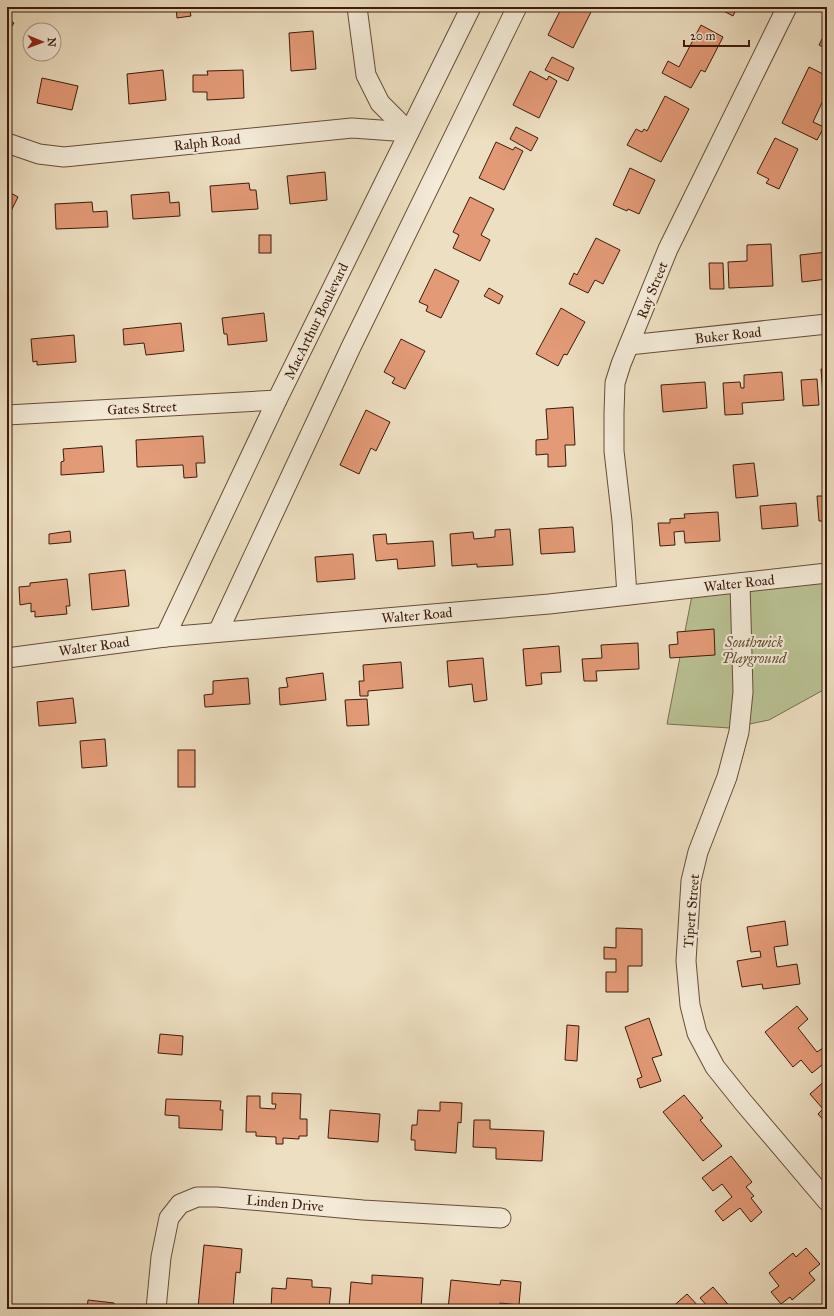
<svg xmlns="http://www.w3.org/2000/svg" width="834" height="1316" font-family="'IM FELL Great Primer',serif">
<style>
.green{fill:#b9c192;stroke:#7a6e4e}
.building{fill:#e39a77;stroke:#3c1b09}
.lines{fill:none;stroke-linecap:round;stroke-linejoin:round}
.street-casing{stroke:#684c37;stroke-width:21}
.street{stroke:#f3ead7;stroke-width:19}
.labels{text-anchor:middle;stroke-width:4;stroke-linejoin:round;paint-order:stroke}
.street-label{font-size:14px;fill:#3c1b09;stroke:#f3ead7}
.park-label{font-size:14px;font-style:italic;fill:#624d32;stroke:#f3ead7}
</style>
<rect width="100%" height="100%" fill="#eddfc1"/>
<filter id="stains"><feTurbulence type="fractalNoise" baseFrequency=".005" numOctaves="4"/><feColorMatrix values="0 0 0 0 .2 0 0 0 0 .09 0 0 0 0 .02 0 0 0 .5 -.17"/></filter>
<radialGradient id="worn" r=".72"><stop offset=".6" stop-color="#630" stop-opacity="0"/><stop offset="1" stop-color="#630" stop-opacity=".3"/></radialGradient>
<polygon class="green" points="827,576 827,688 769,720 730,728 667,724 694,585"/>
<g class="building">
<polygon points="176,7 189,7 191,16 177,18"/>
<polygon points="562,7 579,7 582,8 583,7 586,7 592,10 573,48 548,35"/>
<polygon points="716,7 737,7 733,16"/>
<polygon points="7,19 14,23 7,34"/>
<polygon points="701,25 723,37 705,72 701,70 691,88 662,73 668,61 679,67"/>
<polygon points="827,29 827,49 819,45"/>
<polygon points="313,31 316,69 291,71 289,33"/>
<polygon points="552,57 574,68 568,81 545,70"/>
<polygon points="809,67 827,76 827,92 813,122 824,127 817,140 782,123"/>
<polygon points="163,70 166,100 129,104 127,74"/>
<polygon points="243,70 244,98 207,100 207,92 193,92 193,75 208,75 207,71"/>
<polygon points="530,71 547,80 549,76 557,81 539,118 513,105"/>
<polygon points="42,78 78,86 72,110 37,103"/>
<polygon points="665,96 689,109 661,162 627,145 636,129 642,132 644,129 647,131"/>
<polygon points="516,127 538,138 531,151 510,139"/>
<polygon points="775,138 798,149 779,189 766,183 769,179 757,173"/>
<polygon points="496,142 513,150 515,147 523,151 504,190 479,178"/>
<polygon points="630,168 655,180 639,214 628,209 627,211 613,205"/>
<polygon points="325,172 327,200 290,204 287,176"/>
<polygon points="249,183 250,190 256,190 258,209 212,212 210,186"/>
<polygon points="7,191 18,197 7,219"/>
<polygon points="169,192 170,203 179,202 180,216 133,219 131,195"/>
<polygon points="470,197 494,209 481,235 490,240 480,261 453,248 459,235 453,232"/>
<polygon points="92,202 93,212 107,211 108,227 56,229 55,204"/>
<rect x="259" y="235" width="12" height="18"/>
<polygon points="596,238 620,250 603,284 595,280 588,293 569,284 574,273 577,275"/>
<polygon points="771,244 773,286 729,288 728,262 747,261 747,245"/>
<polygon points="827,252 827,279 802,282 800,255"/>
<polygon points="709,263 723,263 724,289 710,289"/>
<polygon points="435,269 459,281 441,318 426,311 428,306 419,302"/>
<polygon points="489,288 503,296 499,304 484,296"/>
<polygon points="561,308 585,322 567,355 564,354 558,366 536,354"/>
<polygon points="264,313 267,341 228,345 227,334 224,334 222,318"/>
<polygon points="181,323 184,351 146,355 144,343 124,345 123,329"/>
<polygon points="74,335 76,362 37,365 37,361 33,362 31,339"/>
<polygon points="401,339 425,351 405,389 392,383 395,378 384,372"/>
<polygon points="821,369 827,369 827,395 823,395"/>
<polygon points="782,372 784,400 742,403 743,414 725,415 723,383 740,382 741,388 744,388 744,375"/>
<polygon points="817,379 819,405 803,406 801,380"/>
<polygon points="705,382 707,408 663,412 661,385"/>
<polygon points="573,407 575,445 565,445 566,466 548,467 548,454 536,455 536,440 548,439 546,409"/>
<polygon points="366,410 390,422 376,451 371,448 359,474 340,465"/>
<polygon points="203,436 205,463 196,463 197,477 184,478 183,465 137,467 136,440"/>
<polygon points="102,446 104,472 61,475 61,462 64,461 63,449"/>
<polygon points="754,463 758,496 736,498 733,465"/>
<polygon points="817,496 827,496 827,521 819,521"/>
<polygon points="796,503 798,526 762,529 760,506"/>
<polygon points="718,512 720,541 685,543 684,531 674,532 675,545 660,546 658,523 670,523 670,519 685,518 684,514"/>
<polygon points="573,527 575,552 541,554 539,529"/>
<polygon points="510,529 513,565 477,567 477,564 452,566 450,534 473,532 474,539 495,537 495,530"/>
<polygon points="70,531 71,542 49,544 49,534"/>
<polygon points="386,534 387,544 433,541 435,566 398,569 397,559 376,561 373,535"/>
<polygon points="353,554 355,579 317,582 315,557"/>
<polygon points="125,570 129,606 92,610 89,574"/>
<polygon points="67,579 70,606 66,606 67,614 35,617 35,611 31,612 31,603 20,605 19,587 30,586 30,583"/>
<polygon points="714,629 715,655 670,658 669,645 678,644 677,632"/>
<polygon points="638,643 639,669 596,671 597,681 584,681 582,659 602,658 601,645"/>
<polygon points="559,646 561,672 541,673 542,684 526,686 523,649"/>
<polygon points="483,658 487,700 474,702 472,684 449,687 447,661"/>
<polygon points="401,662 403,688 368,691 368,696 360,696 359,681 364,681 363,665"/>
<polygon points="323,673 326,700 280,705 279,688 288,687 286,678"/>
<polygon points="248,678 250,704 205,707 204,695 213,694 213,681"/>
<polygon points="73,698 76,723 39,726 37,702"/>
<polygon points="367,699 369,725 347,726 345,700"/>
<polygon points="7,710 10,710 11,733 7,734"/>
<polygon points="105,739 107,766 82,768 80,741"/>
<rect x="178" y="750" width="17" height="37"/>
<polygon points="785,921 788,945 774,947 777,967 797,964 800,984 763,989 762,984 742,987 737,961 761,957 760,951 751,952 747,927"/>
<polygon points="616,928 642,929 642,966 628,966 628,992 606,992 606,972 616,972 616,959 604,959 604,947 616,948"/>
<polygon points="797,1006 808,1019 798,1028 817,1052 823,1048 827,1053 827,1061 812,1073 801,1060 793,1067 765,1032"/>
<polygon points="649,1018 662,1055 652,1058 661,1081 640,1088 637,1079 642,1077 625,1027"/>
<polygon points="567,1025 579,1026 577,1061 565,1060"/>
<polygon points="160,1034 183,1036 182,1055 158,1053"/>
<polygon points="827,1079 827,1124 818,1114 823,1109 810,1094"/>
<polygon points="272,1093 301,1094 300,1119 307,1119 307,1136 299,1136 299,1139 283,1138 283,1144 276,1144 276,1137 256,1136 256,1132 246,1132 247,1096 260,1096 260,1108 275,1109 276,1104 272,1104"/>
<polygon points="684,1095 703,1118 700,1120 722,1146 703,1161 663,1112"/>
<polygon points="166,1099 221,1101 220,1110 223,1110 222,1130 179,1128 179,1116 165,1115"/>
<polygon points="440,1102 462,1103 461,1123 458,1122 456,1153 415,1150 415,1140 411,1140 412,1125 417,1125 418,1110 440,1111"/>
<polygon points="330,1110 380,1114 378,1142 328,1138"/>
<polygon points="474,1120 490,1120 490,1129 544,1131 542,1161 496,1159 496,1148 473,1147"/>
<polygon points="731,1156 752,1182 746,1187 754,1196 751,1198 762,1212 751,1222 740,1208 723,1221 715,1211 732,1197 722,1184 713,1191 702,1178"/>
<polygon points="204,1245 242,1249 240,1273 236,1272 233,1309 205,1309 198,1308"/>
<polygon points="806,1248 820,1264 809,1273 815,1280 792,1300 790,1297 781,1304 771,1292 779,1286 769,1273 793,1253 796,1257"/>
<polygon points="372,1275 423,1278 421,1309 377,1309 349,1307 351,1282 372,1284"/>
<polygon points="287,1278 312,1280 312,1287 331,1288 329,1309 271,1309 272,1288 286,1289"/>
<polygon points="451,1280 500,1285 501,1280 521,1282 519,1305 500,1303 499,1309 483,1309 483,1308 477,1307 477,1309 448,1309"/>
<polygon points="713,1287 732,1309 710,1309 700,1298"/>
<polygon points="687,1294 701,1309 670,1309"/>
<polygon points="88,1300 114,1303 114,1309 87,1309"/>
</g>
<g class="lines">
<g class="street-casing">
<g id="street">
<polyline points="357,7 366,75 380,103 409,132"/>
<polyline points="7,143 39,154 64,157 352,128 409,132"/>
<polyline points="629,345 827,324"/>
<polyline points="7,415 277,400"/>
<polyline points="740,583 743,692 739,732 727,777 698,852 691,881 686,961 690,1005 697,1033 715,1067 743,1102 827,1201"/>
<polyline points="627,595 622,521 614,451 614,413 615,383 621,364 668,249 787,7"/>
<polyline points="218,632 351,347 517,7"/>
<polyline points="165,637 277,400 471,7"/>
<polyline points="7,658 165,637 549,604 827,573"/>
<polyline points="156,1309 161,1257 169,1218 180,1204 197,1197 217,1197 363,1210 501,1218"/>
</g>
</g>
<use href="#street" class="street"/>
</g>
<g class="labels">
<g class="street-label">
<text transform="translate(207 142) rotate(-6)" y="5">Ralph Road</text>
<text transform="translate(652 290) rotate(-68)" y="5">Ray Street</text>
<text transform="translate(316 321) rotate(-64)" y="5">MacArthur Boulevard</text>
<text transform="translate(728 335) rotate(-6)" y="5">Buker Road</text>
<text transform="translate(142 408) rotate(-3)" y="5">Gates Street</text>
<text transform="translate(739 583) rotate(-6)" y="5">Walter Road</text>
<text transform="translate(417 615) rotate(-5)" y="5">Walter Road</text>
<text transform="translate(94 646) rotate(-8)" y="5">Walter Road</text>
<text transform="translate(691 911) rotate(-85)" y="5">Tipert Street</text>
<text transform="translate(285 1203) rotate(5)" y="5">Linden Drive</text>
</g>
<g class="park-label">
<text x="754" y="647">Southwick<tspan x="754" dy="16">Playground</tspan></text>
</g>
</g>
<rect width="834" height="1316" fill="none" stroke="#eddfc1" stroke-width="24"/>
<rect x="8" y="8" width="818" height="1300" fill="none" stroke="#3c1b09" stroke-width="2"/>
<rect x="12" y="12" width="810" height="1292" fill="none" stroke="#3c1b09"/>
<g transform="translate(42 42) rotate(91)"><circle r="19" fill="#f3ead7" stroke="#aa9785"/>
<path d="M0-3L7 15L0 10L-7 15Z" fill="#8f2418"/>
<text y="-6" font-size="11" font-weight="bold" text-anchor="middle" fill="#3c1b09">N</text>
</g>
<path d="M684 40v6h65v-6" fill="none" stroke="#3c1b09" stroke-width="2"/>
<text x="690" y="40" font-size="12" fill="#3c1b09" stroke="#f3ead7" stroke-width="3" paint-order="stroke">20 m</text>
<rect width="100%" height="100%" filter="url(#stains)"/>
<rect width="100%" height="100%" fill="url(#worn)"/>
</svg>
